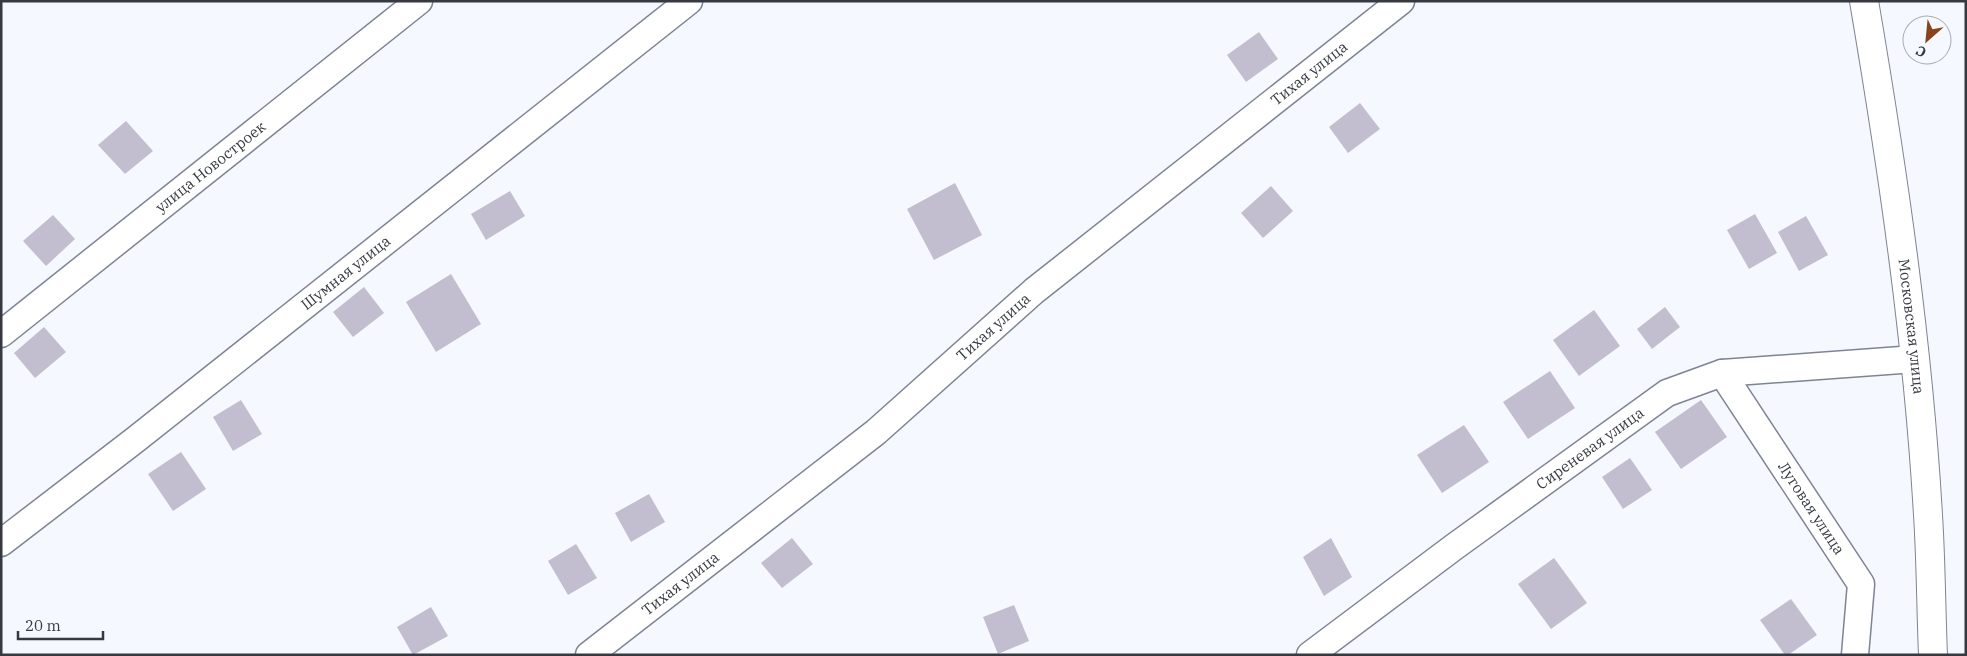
<svg xmlns="http://www.w3.org/2000/svg" width="1967" height="656" font-family="'IBM Plex Serif',serif">
<style>
.building{fill:#c2bed0}
.lines{fill:none;stroke-linecap:round;stroke-linejoin:round}
.minor-casing{stroke:#7e8495;stroke-width:29}
.tertiary-casing{stroke:#7e8495;stroke-width:30}
.minor{stroke:#fff;stroke-width:26}
.tertiary{stroke:#fff;stroke-width:28}
.labels{text-anchor:middle;stroke-width:4.5;stroke-linejoin:round;paint-order:stroke}
.street-label{font-size:15px;fill:#363940;stroke:#f5f8ff}
</style>
<rect width="100%" height="100%" fill="#f5f8ff"/>
<g class="building">
<polygon points="1259,32 1278,59 1246,82 1227,55"/>
<polygon points="1360,103 1380,129 1348,153 1329,127"/>
<polygon points="126,121 153,151 125,174 98,145"/>
<polygon points="955,183 982,235 934,260 907,209"/>
<polygon points="1271,186 1293,211 1263,238 1241,213"/>
<polygon points="510,191 525,216 486,240 471,214"/>
<polygon points="1755,214 1777,253 1749,269 1727,230"/>
<polygon points="53,215 75,239 46,266 23,241"/>
<polygon points="1806,216 1828,255 1799,271 1778,232"/>
<polygon points="451,274 481,324 436,352 406,302"/>
<polygon points="364,287 384,313 353,337 333,312"/>
<polygon points="1665,307 1680,327 1652,349 1637,329"/>
<polygon points="1594,310 1620,346 1579,376 1553,340"/>
<polygon points="44,327 66,352 35,378 14,353"/>
<polygon points="1550,371 1575,408 1528,439 1503,402"/>
<polygon points="241,400 262,434 233,451 213,417"/>
<polygon points="1701,400 1727,437 1681,469 1655,432"/>
<polygon points="1464,425 1489,462 1442,493 1417,455"/>
<polygon points="181,452 206,489 173,511 148,474"/>
<polygon points="1630,458 1652,490 1623,509 1602,477"/>
<polygon points="649,494 665,522 631,542 615,513"/>
<polygon points="792,538 813,564 782,588 761,563"/>
<polygon points="1331,538 1352,577 1324,596 1303,557"/>
<polygon points="576,544 597,578 568,595 548,561"/>
<polygon points="1554,558 1587,603 1551,629 1518,584"/>
<polygon points="1791,599 1817,635 1788,655 1785,655 1760,620"/>
<polygon points="1014,605 1029,641 998,654 983,617"/>
<polygon points="431,607 448,636 413,655 397,627"/>
</g>
<g class="lines">
<g class="minor-casing">
<g id="minor">
<path id="s1" d="M1 334 419 1"/>
<path id="s2" d="M1722 373 1861 584 1855 655"/>
<path id="s3" d="M1 543 135 440 689 1"/>
<path id="s4" d="M589 655 876 432 1034 291 1401 1"/>
<path id="s5" d="M1310 655 1454 547 1667 393 1722 373 1915 359"/>
</g>
</g>
<g class="tertiary-casing">
<g id="tertiary">
<path id="s6" d="M1864 1C1893 171 1918 343 1928 515 1931 561 1931 608 1933 655"/>
</g>
</g>
<use href="#minor" class="minor"/>
<use href="#tertiary" class="tertiary"/>
</g>
<g class="labels">
<g class="street-label">
<text dy="5" stroke="none"><textPath href="#s4" startOffset="926">Тихая улица</textPath></text>
<text dy="5" stroke="none"><textPath href="#s1" startOffset="268">улица Новостроек</textPath></text>
<text dy="5" stroke="none"><textPath href="#s3" startOffset="438">Шумная улица</textPath></text>
<text dy="5" stroke="none"><textPath href="#s4" startOffset="521">Тихая улица</textPath></text>
<text dy="5" stroke="none"><textPath href="#s6" startOffset="329">Московская улица</textPath></text>
<text dy="5" stroke="none"><textPath href="#s5" startOffset="348">Сиреневая улица</textPath></text>
<text dy="5" stroke="none"><textPath href="#s2" startOffset="162">Луговая улица</textPath></text>
<text dy="5" stroke="none"><textPath href="#s4" startOffset="116">Тихая улица</textPath></text>
</g>
</g>
<rect width="1967" height="656" fill="none" stroke="#363940" stroke-width="5"/>
<g transform="translate(1927 40) rotate(207)"><circle r="24" fill="#f5f8ff" stroke="#a9acb3"/>
<path d="M0-4L9 19L0 12L-9 19Z" fill="#88431b"/>
<text y="-8" font-size="14" font-weight="bold" text-anchor="middle" fill="#363940">С</text>
</g>
<path d="M18 631v8h85v-8" fill="none" stroke="#363940" stroke-width="2.5"/>
<text x="25" y="631" font-size="15" fill="#363940" stroke="#f5f8ff" stroke-width="4" paint-order="stroke">20 m</text>
</svg>
